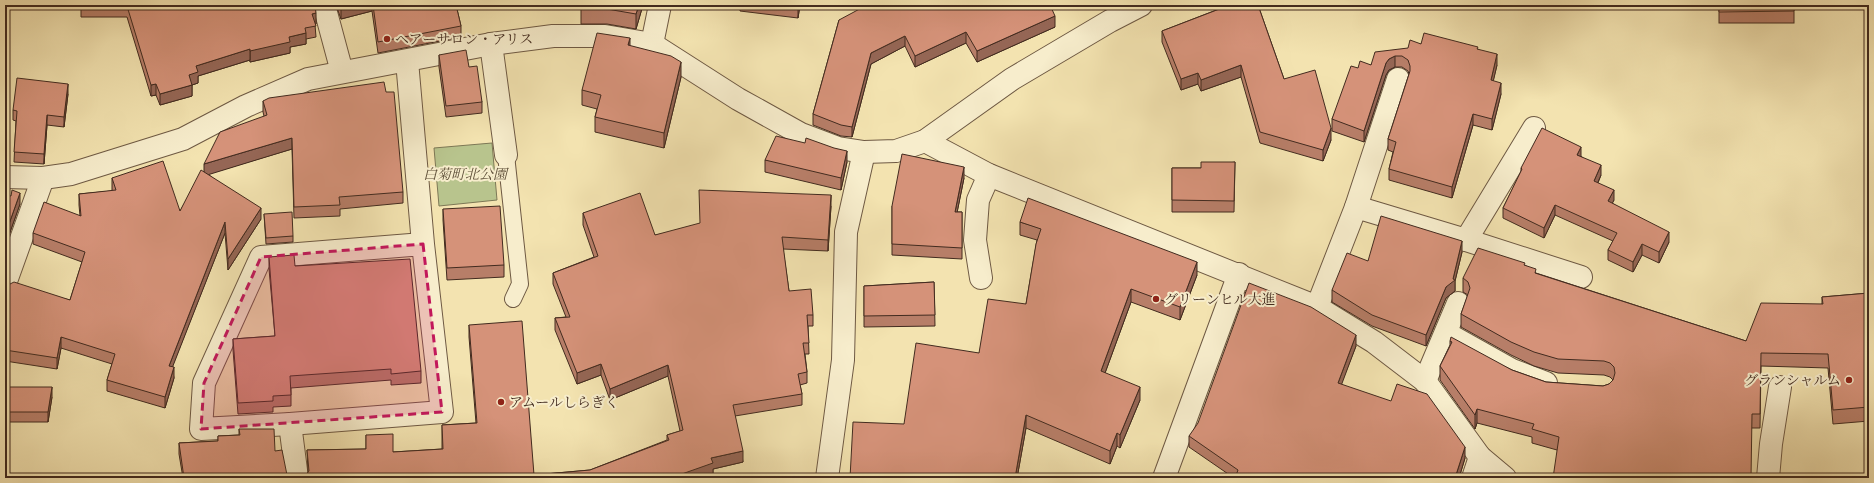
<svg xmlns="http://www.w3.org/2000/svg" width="1874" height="483" font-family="'IM FELL French Canon','Noto Serif JP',serif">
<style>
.green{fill:#b8c48d;stroke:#7d7856}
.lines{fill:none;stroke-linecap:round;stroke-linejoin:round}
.service-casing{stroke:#6e5943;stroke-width:18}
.minor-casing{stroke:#6e5943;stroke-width:24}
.service{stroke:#f7edcc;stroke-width:16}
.minor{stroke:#f7edcc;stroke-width:22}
.wall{fill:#b77e68;stroke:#422b1f}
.shaded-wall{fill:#956655;stroke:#422b1f}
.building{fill:#d59279;stroke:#422b1f}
.marked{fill:#c2185b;fill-opacity:0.2;stroke:#c2185b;stroke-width:3;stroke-dasharray:8 5;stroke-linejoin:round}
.poi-dot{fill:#8f2418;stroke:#f7edcc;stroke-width:1.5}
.labels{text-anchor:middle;stroke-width:4;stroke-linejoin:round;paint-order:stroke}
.poi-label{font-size:14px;fill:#422b1f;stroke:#f7edcc;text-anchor:start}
.park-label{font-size:14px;font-style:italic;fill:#60513a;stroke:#f7edcc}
</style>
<rect width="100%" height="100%" fill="#f3e3b0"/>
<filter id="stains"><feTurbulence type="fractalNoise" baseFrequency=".005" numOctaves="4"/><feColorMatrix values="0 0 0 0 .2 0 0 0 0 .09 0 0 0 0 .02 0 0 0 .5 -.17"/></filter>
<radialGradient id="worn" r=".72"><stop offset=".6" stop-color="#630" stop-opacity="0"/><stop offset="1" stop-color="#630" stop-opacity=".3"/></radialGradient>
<polygon class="green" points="492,143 497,200 439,206 434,148"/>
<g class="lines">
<g class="service-casing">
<polyline id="service" points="506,155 520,284 513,299"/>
</g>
<g class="minor-casing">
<g id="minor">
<polyline points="324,5 342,72"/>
<polyline points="491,44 506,155"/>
<polyline points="652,44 660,5"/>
<polyline points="407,61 423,244 442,412 290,424 201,429 204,383 261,257 423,244"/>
<polyline points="925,141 989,175 1317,307 1374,342 1425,381 1480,457 1505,478"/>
<polyline points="5,177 43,178 71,174 183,139 246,106 308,79 491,44 553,36 605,36 652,44 738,99 801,134 838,148 864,152 896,151 925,141 1012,79 1110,21 1141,5"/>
<polyline points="1356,207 1466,240 1581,277"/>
<polyline points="1466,240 1534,128"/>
<polyline points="981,278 975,240 978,200 989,175"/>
<polyline points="5,284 43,178"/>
<polyline points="1317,307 1356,207 1398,79"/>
<polyline points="1446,333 1512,370 1546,383"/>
<polyline points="1425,381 1458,303"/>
<polyline points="290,424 297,478"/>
<polyline points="827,478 843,360 846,232 864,152"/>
<polyline points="1164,478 1239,274"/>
<polyline points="1473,478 1480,457"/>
<polyline points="1768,478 1771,444 1780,387"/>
</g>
</g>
<use href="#service" class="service"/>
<use href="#minor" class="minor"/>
</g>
<g class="wall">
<polygon points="81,5 315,5 316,24 315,25 316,37 306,39 306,44 290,47 290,53 250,62 250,60 198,76 198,83 192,85 192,96 160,105 156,95 151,96 127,17 81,17"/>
<polygon points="336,5 475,5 457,9 461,26 461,37 378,53 372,11 341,19"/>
<polygon points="581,5 643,5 636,29 607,24 581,24"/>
<polygon points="740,5 800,5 798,18 740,11"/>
<polygon points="1219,5 1258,5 1284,79 1331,140 1323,161 1260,143 1241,77 1201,91 1198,84 1181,90 1162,42 1162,31 1219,9"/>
<rect x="1719" y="5" width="75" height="18"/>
<polygon points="839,20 1055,27 977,62 966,43 915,67 905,46 871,64 852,137 841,136 813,125 813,114"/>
<polygon points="1421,44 1478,49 1497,65 1493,81 1501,94 1492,130 1473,125 1452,198 1389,180 1389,169 1393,152 1388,150 1388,139 1409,74 1408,71 1402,67 1395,67 1389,70 1386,75 1364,142 1332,131 1332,119 1358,68 1371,65"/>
<polygon points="630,46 681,77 664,148 595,132 595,117 597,109 582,105 582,90"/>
<polygon points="439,55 469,67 482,102 482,113 446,117 439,67"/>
<polygon points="68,94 64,127 47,125 44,164 14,162 16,121 13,120 13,110"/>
<polygon points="263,101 403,192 403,203 340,209 340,216 294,218 292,149 208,174 261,219 228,270 225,233 172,367 174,378 165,408 107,391 107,380 112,364 61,348 57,369 5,361 5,285 70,300 82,262 33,244 33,233 80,216 79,205 79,194 112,191 112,178 180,211 204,171 264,116 263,112"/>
<polygon points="1581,156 1601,175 1598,183 1614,200 1612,203 1669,242 1659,263 1642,255 1633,272 1608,260 1608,250 1613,241 1555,215 1544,238 1503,218 1503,208 1521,172 1521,168"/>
<polygon points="765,160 847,162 841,190 765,172"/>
<polygon points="1235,162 1234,212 1172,212 1172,168 1201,168"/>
<polygon points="964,178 957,212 962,212 962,259 892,255 892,206"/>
<polygon points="5,195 20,204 9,235 5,233"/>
<polygon points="831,206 828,251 783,249 789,291 813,315 813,326 808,326 809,354 805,354 807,372 807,383 800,385 802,394 802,405 735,416 743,462 713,469 713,474 702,478 301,478 305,476 308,472 307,450 366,449 366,435 393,452 442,449 442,425 476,423 469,337 469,325 534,475 590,470 667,440 667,435 680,431 668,376 610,400 601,375 577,384 555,330 555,318 566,317 553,284 553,273 594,257 583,225 583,213 655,235"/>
<polygon points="443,209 504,265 504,277 447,280 443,220"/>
<polygon points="264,214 293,236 293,242 266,244"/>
<polygon points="1020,222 1197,275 1180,320 1131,302 1105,373 1140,400 1120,448 1117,446 1110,464 1026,428 1017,478 850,478 904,424 979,353 1026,304 1037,240 1020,235"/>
<polygon points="1462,252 1455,281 1455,291 1446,298 1426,346 1372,326 1332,302 1332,290 1368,261"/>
<polygon points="269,257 295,266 421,371 421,383 391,385 391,380 291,388 291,406 273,407 273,412 238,414 233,350 233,339 275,336 269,269"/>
<polygon points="1525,265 1536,273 1746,341 1822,304 1822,297 1869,293 1869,421 1833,424 1828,368 1761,366 1760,428 1752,428 1557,450 1532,443 1532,437 1477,423 1475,429 1440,380 1440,366 1450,345 1450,341 1512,370 1546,382 1603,386 1609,384 1613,380 1610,377 1604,375 1558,373 1534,366 1511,355 1461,327 1461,314 1468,295 1463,292 1463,278"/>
<polygon points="934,282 935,326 864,327 864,286"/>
<polygon points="1356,346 1341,384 1465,458 1459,478 1234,478 1189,447 1189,436"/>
<polygon points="5,387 52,397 48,422 5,422"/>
<polygon points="239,429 275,451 287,475 292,478 183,478 179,454 179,443 218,441 218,436 239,435"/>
</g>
<g class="shaded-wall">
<polygon points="352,5 372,5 372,11 341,19 341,8"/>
<polygon points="639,5 643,5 636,29 636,14"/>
<polygon points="799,5 800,5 798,18 798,8"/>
<polygon points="316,13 316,24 312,25 312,14"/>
<polygon points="1055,16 1055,27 977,62 977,51"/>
<polygon points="966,32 966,43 915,67 915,56"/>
<polygon points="306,33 306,44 290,47 290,53 250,62 250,51 289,37"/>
<polygon points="905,36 905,46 871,64 852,137 852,127 871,53"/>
<polygon points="630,38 630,53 628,45"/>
<polygon points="250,49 250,60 198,76 198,83 189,86 189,75 196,66"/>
<polygon points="1497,54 1497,65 1491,91 1491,80"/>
<polygon points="1395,56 1395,67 1389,70 1386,75 1364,142 1364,131 1386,63 1389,59"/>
<polygon points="681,62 681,77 664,148 664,133"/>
<polygon points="1241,65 1241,77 1201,91 1201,80"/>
<polygon points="1198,73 1198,84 1181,90 1181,79"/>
<polygon points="1501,83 1501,94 1492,130 1492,119"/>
<polygon points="68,84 68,94 64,127 64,117"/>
<polygon points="156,84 156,95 151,96 151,85"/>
<polygon points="192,85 192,96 160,105 160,94"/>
<polygon points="1473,114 1473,125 1452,198 1452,187"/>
<polygon points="47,115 47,125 44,164 44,154"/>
<polygon points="1331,128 1331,140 1323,161 1323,150"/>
<polygon points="292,138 292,149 204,176 204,164"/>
<polygon points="1581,147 1581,157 1577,155"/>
<polygon points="847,151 847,162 841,190 841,178"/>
<polygon points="1601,165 1601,175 1594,191 1594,181"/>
<polygon points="964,167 964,178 955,223 955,212"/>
<polygon points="1614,190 1614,200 1608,212 1608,201"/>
<polygon points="20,193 20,204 9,235 9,224"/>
<polygon points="831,195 831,206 828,251 828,240"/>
<polygon points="1555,205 1555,215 1544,238 1544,228"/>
<polygon points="261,208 261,219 228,270 228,259"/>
<polygon points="225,222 225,233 169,376 169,366"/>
<polygon points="1669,232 1669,242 1659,263 1659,252"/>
<polygon points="1462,241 1462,252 1455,281 1455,291 1446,298 1426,346 1426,335 1446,287 1453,279"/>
<polygon points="1642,244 1642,255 1633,272 1633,262"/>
<polygon points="1197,262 1197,275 1180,320 1180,307"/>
<polygon points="1131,289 1131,302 1101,384 1101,371"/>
<polygon points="1356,335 1356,346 1338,394 1338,383"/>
<polygon points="61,337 61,348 57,369 57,358"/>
<polygon points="601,364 601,375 577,384 577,373"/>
<polygon points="668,365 668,376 610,400 610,389"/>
<polygon points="174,367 174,378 165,408 165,397"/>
<polygon points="52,387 52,397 48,422 48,412"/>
<polygon points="1140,387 1140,400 1120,448 1120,435"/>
<polygon points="1477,409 1477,423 1475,429 1475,415"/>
<polygon points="1026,415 1026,428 1017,478 1015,478"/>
<polygon points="1117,433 1117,446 1110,464 1110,451"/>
<polygon points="1465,447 1465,458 1459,478 1455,478"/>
<polygon points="743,451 743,462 713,469 713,474 702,478 679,478 679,475 711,458"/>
</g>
<g class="building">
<polygon points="81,5 315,5 316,13 312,14 316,26 305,28 306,33 289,37 290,42 250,51 250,49 196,66 198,72 189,75 192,85 160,94 156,84 151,85 127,6 81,6"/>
<polygon points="340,5 352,5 341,8"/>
<polygon points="373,5 456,5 461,26 378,42"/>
<polygon points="581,5 639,5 636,14 607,9 581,8"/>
<polygon points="777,5 799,5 798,8"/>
<polygon points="867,5 1050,5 1055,16 977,51 966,32 915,56 905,36 871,53 852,127 841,125 813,114 839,20"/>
<polygon points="1221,5 1258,5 1284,79 1315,70 1331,128 1323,150 1260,132 1241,65 1201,80 1198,73 1181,79 1162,31 1222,8"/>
<polygon points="1719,5 1794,5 1794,11 1719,12"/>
<polygon points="597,33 630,38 628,45 671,56 681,62 664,133 595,117 601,95 582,90"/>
<polygon points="1424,33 1478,47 1477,49 1497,54 1491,80 1501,83 1492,119 1473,114 1452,187 1389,169 1396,142 1388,139 1410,71 1410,66 1408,60 1402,56 1395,56 1389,59 1386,63 1364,131 1332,119 1351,66 1358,68 1360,61 1371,65 1375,52 1408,48 1410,40 1421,44"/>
<polygon points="466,50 469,67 477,66 482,102 446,106 439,55"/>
<polygon points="17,78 68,84 64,117 47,115 44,154 14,152 17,111 13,110"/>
<polygon points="384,82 386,92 394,92 403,192 339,197 340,205 294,207 292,138 204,164 220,132 267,115 263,101 269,98"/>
<polygon points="1542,128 1581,147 1577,155 1601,165 1594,181 1614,190 1608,201 1669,232 1659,252 1642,244 1633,262 1608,250 1617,233 1555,205 1544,228 1503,208 1522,169 1521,168"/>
<polygon points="776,136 805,143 806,138 834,148 847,151 841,178 765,160"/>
<polygon points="902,154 964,167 955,212 962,212 962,248 892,244 892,206"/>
<polygon points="163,161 180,211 201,170 261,208 228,259 225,222 169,366 174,367 165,397 107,380 115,354 61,337 57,358 5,350 5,285 8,285 14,282 70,300 85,252 33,233 44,202 81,216 79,194 116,190 112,178"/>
<polygon points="1201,162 1235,162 1234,201 1172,200 1172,168 1201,168"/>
<polygon points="12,190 20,193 9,224 5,222 5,195 11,196"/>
<polygon points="699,190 831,195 828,240 782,237 789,291 811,289 813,315 807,315 809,343 803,343 807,372 798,374 802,394 733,405 743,451 711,458 713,463 679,475 680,478 652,478 652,477 649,478 301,478 305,476 309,471 307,450 366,449 366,435 393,434 393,452 443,449 442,425 477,423 469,325 522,321 534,475 590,470 669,440 667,435 683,430 668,365 610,389 601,364 577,373 555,318 570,317 553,273 598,256 583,213 640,193 655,235 700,223"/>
<polygon points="1028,198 1197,262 1180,307 1131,289 1101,371 1140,387 1120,435 1117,433 1110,451 1026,415 1015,478 850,478 853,422 904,424 916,343 979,353 988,299 1026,304 1036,244 1041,229 1020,222"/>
<polygon points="500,206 504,265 447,268 443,209"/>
<polygon points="292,212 293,236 266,238 264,214"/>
<polygon points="1381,216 1462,241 1453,279 1455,280 1446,287 1426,335 1372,315 1332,290 1347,253 1368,261"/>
<polygon points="1478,248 1525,263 1524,265 1536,269 1535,273 1746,341 1761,303 1823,304 1822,297 1869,293 1869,407 1833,410 1828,354 1761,353 1760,414 1752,414 1751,478 1553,478 1559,437 1532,429 1534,424 1477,409 1475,415 1440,366 1452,342 1450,341 1451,337 1512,370 1546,382 1603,386 1609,384 1613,380 1615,373 1614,367 1610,363 1604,361 1558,359 1534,352 1511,342 1461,314 1470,288 1468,282 1463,278"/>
<polygon points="294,255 295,266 410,259 421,371 391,374 391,369 290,376 291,395 273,396 273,401 238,403 233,339 275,336 269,257"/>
<polygon points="934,282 935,315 864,316 864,286"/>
<polygon points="1249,283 1311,307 1356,335 1338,383 1391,401 1397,384 1427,394 1465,447 1455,478 1235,478 1238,470 1189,436 1198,423"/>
<polygon points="5,387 52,387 48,412 5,412"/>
<polygon points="239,429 274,429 275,451 282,450 287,475 292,478 184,478 179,443 218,441 218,436 240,435"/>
</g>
<path class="marked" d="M423 244 442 412 201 429 204 383 261 257Z"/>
<g class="poi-dot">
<circle cx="387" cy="39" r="4"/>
<circle cx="1156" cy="299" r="4"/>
<circle cx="1849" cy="380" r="4"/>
<circle cx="501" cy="402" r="4"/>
</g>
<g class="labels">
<g class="poi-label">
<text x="395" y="44">ヘアーサロン・アリス</text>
<text x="1164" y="304">グリーンヒル大進</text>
<text x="1841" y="385" text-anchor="end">グランシャルム</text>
<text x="509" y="407">アムールしらぎく</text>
</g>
<g class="park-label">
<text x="465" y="179">白菊町北公園</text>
</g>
</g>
<rect width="1874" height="483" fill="none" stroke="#f3e3b0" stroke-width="20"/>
<rect x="6" y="6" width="1862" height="471" fill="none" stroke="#422b1f" stroke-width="2"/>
<rect x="10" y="10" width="1854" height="463" fill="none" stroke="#422b1f"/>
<rect width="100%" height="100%" filter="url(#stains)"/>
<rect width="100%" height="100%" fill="url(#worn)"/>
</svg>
